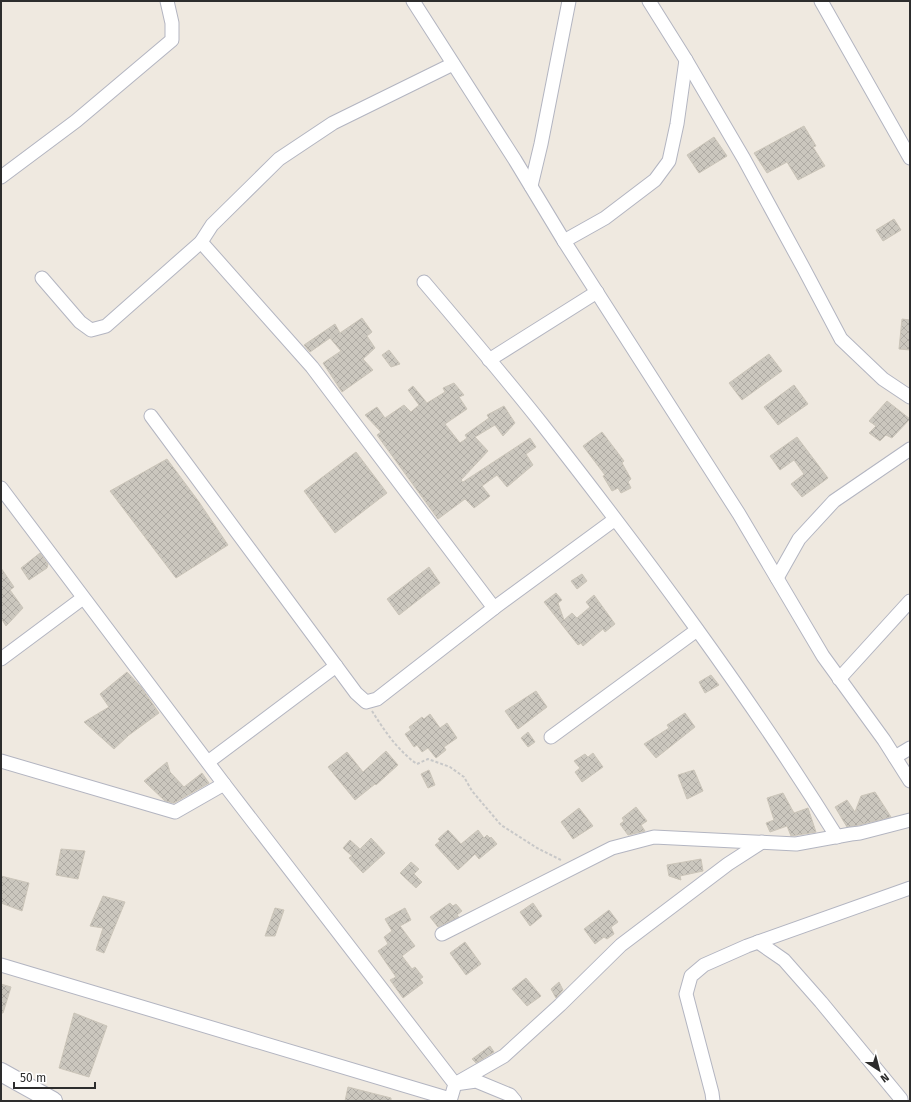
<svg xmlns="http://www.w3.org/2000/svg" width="911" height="1102" font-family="'Fira Sans',sans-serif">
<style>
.building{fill:url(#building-cross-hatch);stroke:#cbc5b9}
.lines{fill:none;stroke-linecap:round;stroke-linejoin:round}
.minor-casing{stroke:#b3b5c1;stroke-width:15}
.secondary-casing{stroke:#b3b5c1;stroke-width:20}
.path{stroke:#c8c8c8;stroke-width:2;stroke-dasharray:3 2;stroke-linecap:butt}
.minor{stroke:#fff;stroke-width:13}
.secondary{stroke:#fff;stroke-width:18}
</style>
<defs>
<pattern id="building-cross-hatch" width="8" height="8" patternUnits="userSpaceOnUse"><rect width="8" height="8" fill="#cbc7be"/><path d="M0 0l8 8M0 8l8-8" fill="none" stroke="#afaba4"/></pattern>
</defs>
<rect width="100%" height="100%" fill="#efe9e0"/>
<g class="building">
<polygon points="804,126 816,146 813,147 825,166 798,180 787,162 767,173 754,153"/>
<polygon points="714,137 727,156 699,173 687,155"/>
<polygon points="894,219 901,230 883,241 876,230"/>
<polygon points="362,318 372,332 367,336 375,348 363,359 373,370 342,392 323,363 341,351 330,338 310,352 304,345 335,324 340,333"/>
<polygon points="902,319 910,320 910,350 899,349"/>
<polygon points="389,350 400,364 391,367 382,355"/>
<polygon points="769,354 782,371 742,400 729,383"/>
<polygon points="454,383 464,395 459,397 467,409 445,424 460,443 467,438 465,435 489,418 487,415 504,406 515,423 503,436 495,425 475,437 488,451 461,480 463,482 530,438 536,447 526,454 533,465 507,487 497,475 482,486 490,496 474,508 465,499 438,519 377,435 381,432 365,415 377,407 385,418 404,405 411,412 419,405 408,390 413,386 427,403 445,392 443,388"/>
<polygon points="794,385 808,404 778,425 764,407"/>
<polygon points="887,401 910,419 892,438 886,435 880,441 869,433 876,426 869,421"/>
<polygon points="602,432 624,461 622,463 631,479 628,482 631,488 621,493 618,488 612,491 603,476 605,475 583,446"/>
<polygon points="797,437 828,478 802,497 791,484 804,474 794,460 780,470 770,456"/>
<polygon points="356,452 387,493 335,533 304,491"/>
<polygon points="167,459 199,502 228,545 176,578 110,491"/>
<polygon points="40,553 48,564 47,568 29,580 21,568"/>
<polygon points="429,567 440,583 399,615 387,599"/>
<polygon points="1,568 14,587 10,590 23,608 6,626 1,618"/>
<polygon points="582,574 587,581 577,589 571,581"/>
<polygon points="556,593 562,600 558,603 564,620 572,613 577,618 590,607 586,602 594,595 615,624 605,632 603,629 583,646 581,643 578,645 544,602"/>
<polygon points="127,672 141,687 159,713 129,735 114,749 84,722 109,707 100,694"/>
<polygon points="711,675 719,685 705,693 699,682"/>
<polygon points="536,691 547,707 518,729 505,711"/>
<polygon points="685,713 695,727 656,758 644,744 669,728 667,725"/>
<polygon points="430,714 440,728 447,723 457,738 444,747 446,750 436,758 428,748 422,752 417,745 414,747 405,734 411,730 409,727 422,717 424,719"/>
<polygon points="528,732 535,742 528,747 521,738"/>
<polygon points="386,751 398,765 376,785 375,784 355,800 328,767 347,752 363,772"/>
<polygon points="593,753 603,767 582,782 575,772 580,768 574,761 585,754 588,757"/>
<polygon points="167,762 170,772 184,787 202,773 209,783 174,803 165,801 144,781"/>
<polygon points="429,770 435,785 428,788 421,774"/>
<polygon points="694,770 703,791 687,799 678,775"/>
<polygon points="875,792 891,817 859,825 847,827 835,807 847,800 855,812 861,796"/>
<polygon points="783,793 794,813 808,808 816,832 791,836 787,826 770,832 766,823 774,820 767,798"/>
<polygon points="636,807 647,821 641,825 645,831 628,835 620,824 624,821 622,818"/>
<polygon points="579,808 593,826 573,839 561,822"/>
<polygon points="448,830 461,844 478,830 484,838 487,835 490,838 491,837 497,844 479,859 475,854 458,870 435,845 440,841 438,839"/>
<polygon points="371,838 385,853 363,873 349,858 352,856 343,848 350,840 360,849"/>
<polygon points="61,849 85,851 78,879 56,875"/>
<polygon points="701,859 703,871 680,876 681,880 669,876 667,865"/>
<polygon points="411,862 419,869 414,874 422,882 416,888 400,873"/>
<polygon points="1,876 29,883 22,911 1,903"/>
<polygon points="103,896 125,902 104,953 96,950 103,928 90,926"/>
<polygon points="450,903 453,906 456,904 462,911 457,915 459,917 438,927 430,917"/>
<polygon points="533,903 542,916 530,926 520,912"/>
<polygon points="275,908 284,910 275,936 265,936"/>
<polygon points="405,908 411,920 400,926 415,946 402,956 412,969 415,967 423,977 420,979 423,983 403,998 390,980 396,977 378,951 388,944 384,937 392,931 385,919"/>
<polygon points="609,910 618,922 611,927 614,934 607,939 604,937 595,944 584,929"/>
<polygon points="465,942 481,964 466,975 450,953"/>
<polygon points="526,978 541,996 527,1006 512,989"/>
<polygon points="559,982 563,990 556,998 551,989"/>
<polygon points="1,984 11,987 3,1013 1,1013"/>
<polygon points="74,1013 107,1026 89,1077 59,1068"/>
<polygon points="490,1046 494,1052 476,1063 472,1059"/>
<polygon points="348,1087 391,1098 391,1101 345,1101"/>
</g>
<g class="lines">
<g class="minor-casing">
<g id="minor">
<polyline points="413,1 515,160 564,241 739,514 823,656 884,740 910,781"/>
<polyline points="649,1 686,60 744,159 804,269 841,339 883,379 910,397"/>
<polyline points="821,1 910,158"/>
<polyline points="1,177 76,121 172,40 172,23 167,1"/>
<polyline points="531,186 541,144 569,1"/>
<polyline points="564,241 605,218 655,180 669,161 677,124 686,60"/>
<polyline points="201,242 312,367 494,608"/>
<polyline points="42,278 80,322 91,330 106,326 201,242 212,225 279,159 333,123 453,64"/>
<path d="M424 282C464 329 504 376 542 424 646 557 748 694 837 837"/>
<polyline points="489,360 597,292"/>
<polyline points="151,416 356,693 366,702 377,699 494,608 614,520"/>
<polyline points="1,488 224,784"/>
<polyline points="777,578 799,539 834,501 910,449"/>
<polyline points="1,659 83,598"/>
<polyline points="839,679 910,601"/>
<polyline points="551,737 697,630"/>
<polyline points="895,757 910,748"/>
<polyline points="1,761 175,812 224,784 455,1084 450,1101"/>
<polyline points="208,762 336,666"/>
<polyline points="442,934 612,848 654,837 796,844 851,834 860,833 910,820"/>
<polyline points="758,942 784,960 821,1002 901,1099 901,1101"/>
<polyline points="1,965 450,1099"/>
<polyline points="515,1101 510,1095 476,1081 455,1084 504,1056 560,1005 621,945 728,864 762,842"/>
<polyline points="713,1101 712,1093 686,994 691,976 704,965 747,946 910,888"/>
</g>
</g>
<g class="secondary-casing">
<polyline id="secondary" points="1,1072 53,1101"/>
</g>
<path class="path" d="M372 711C384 730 398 751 417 764L428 759 450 767 464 777 472 791 501 825 537 848 561 860"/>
<use href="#minor" class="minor"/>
<use href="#secondary" class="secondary"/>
</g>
<rect width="911" height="1102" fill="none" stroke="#2d2d2d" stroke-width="4"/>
<g transform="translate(879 1070) rotate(144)" stroke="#ffffff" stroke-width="3" paint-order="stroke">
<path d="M0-3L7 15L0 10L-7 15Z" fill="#2d2d2d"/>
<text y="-6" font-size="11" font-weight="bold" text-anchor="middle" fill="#2d2d2d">N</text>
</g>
<path d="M14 1082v6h81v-6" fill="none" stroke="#2d2d2d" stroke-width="2"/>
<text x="20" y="1082" font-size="12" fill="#2d2d2d" stroke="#ffffff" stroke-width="3" paint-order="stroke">50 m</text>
</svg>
